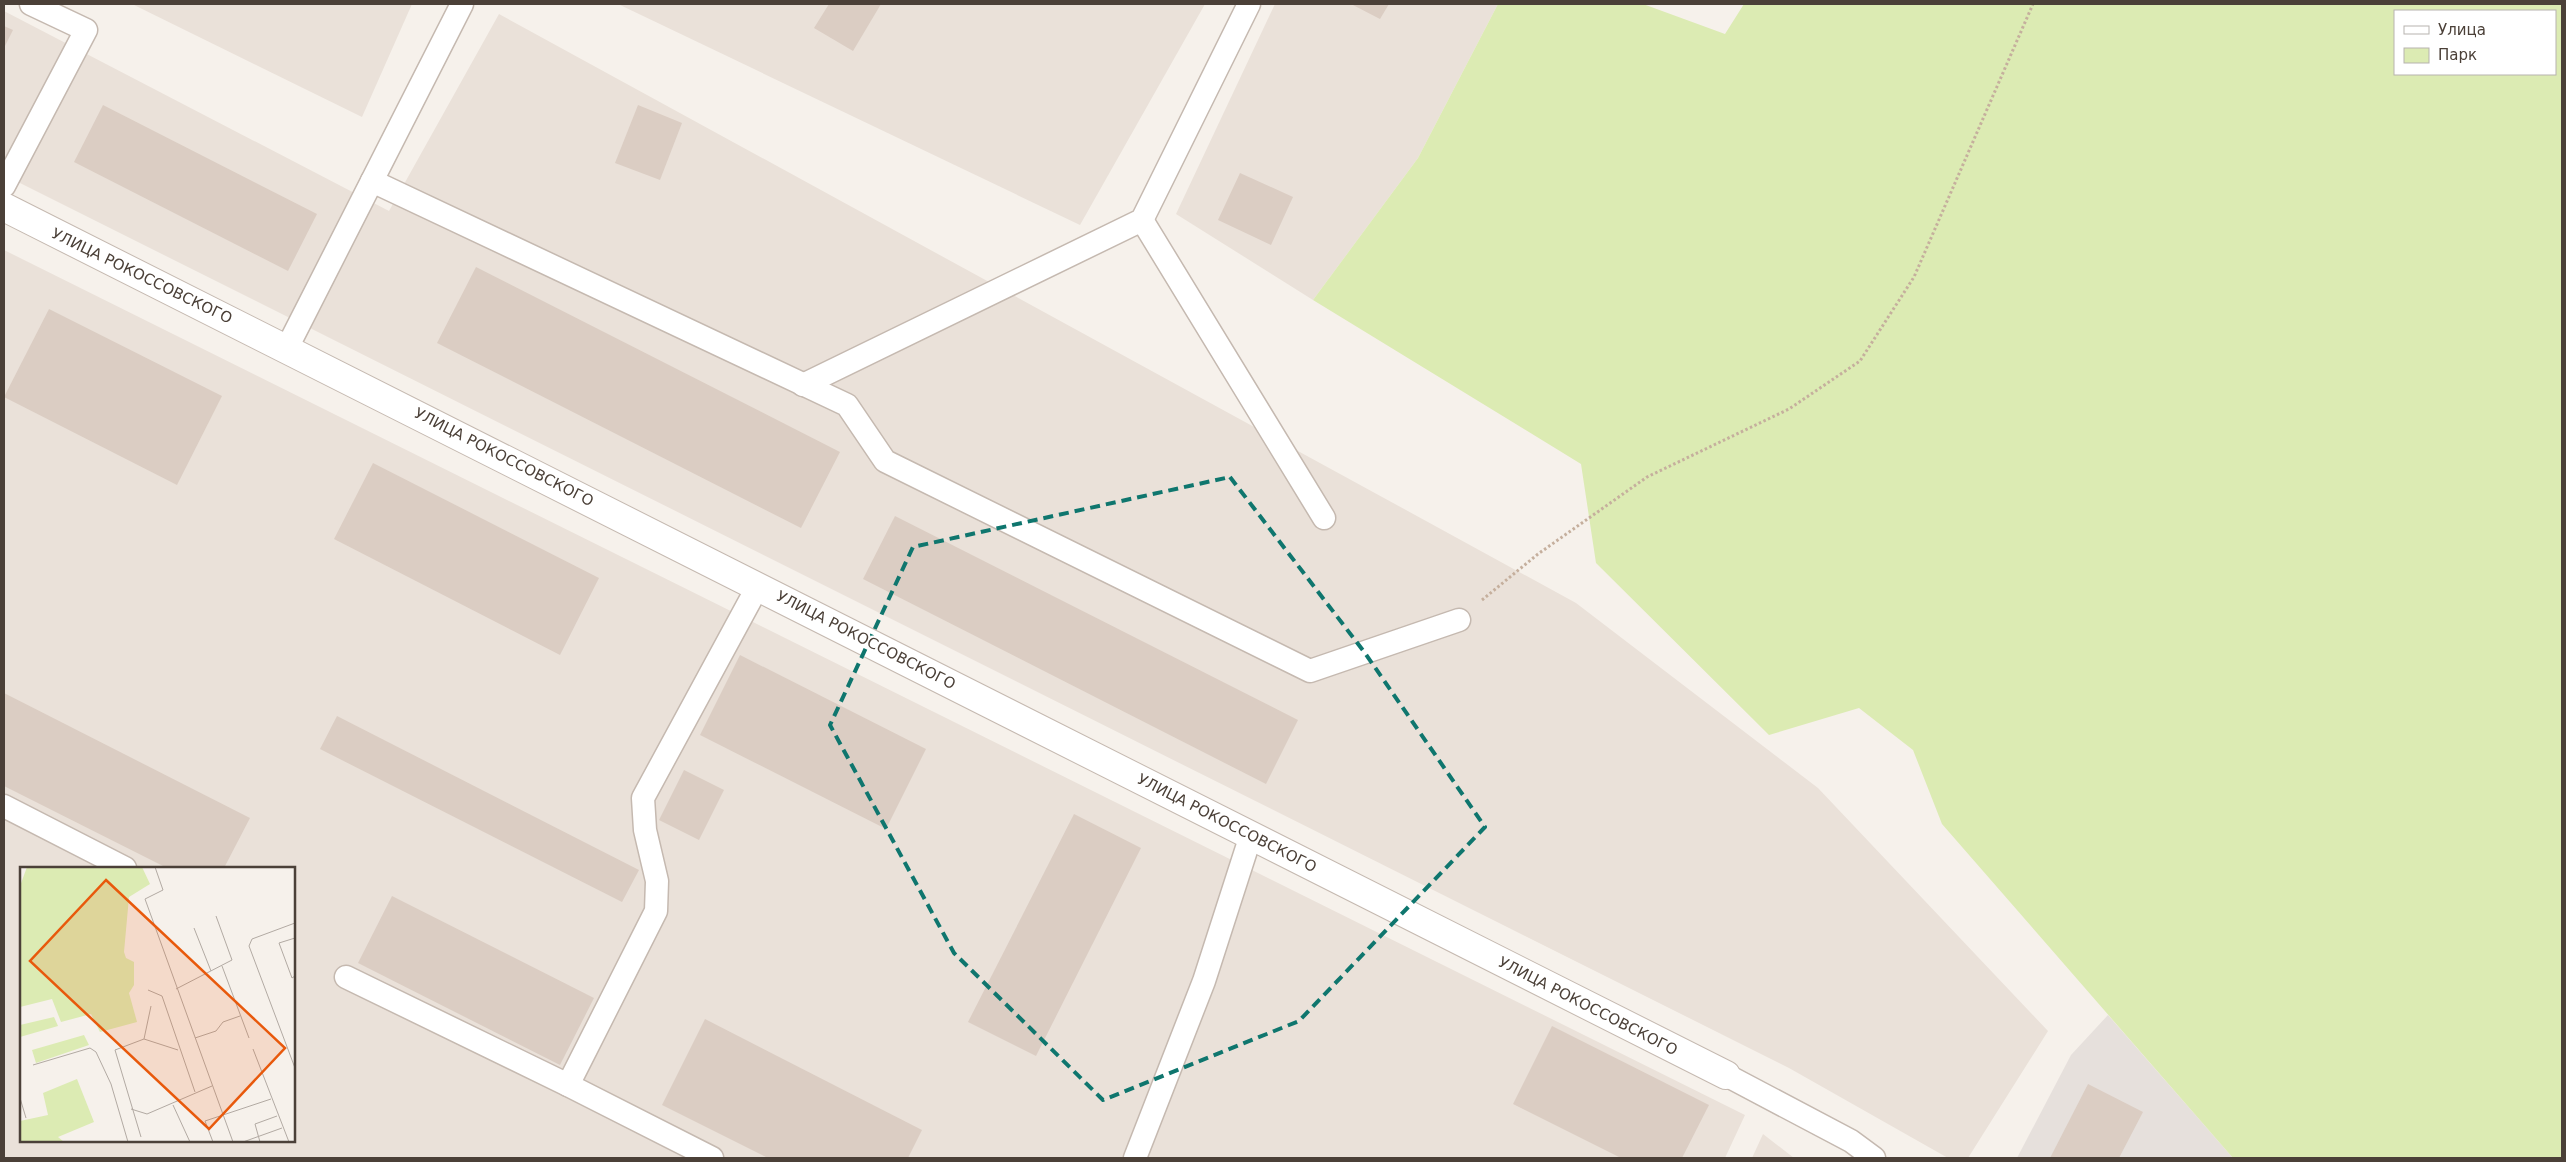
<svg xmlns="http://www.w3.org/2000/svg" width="2566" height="1162" font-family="'DejaVu Sans',sans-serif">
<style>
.residential{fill:#eae1d9;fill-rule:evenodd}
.industrial{fill:#e6e0dc}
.green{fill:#dcebb3;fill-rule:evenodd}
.building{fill:#dbcdc3}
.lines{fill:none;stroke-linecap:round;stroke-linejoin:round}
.service-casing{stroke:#c5b9b0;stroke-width:25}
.minor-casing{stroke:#c5b9b0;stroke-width:30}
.path{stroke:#c5af9d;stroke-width:3;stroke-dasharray:2.5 2.5;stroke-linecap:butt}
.service{stroke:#fff;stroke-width:22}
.minor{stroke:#fff;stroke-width:28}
.marked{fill:none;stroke:#0f766e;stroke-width:4;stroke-dasharray:10 6;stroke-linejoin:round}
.labels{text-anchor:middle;stroke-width:4.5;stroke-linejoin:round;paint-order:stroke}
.street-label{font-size:15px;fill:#4b4038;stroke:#fff}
.inset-road{fill:none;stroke:#b2aaa3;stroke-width:1}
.view{fill:#e8590c;fill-opacity:0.15;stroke:#e8590c;stroke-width:2.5}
.inset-edge{fill:none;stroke:#4b4038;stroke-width:2.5}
</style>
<rect width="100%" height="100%" fill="#f6f1eb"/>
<g class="residential">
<polygon points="132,4 412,4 362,117"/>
<polygon points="618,4 1205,4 1080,225"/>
<polygon points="1275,4 1498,4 1418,158 1313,300 1176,214"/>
<polygon points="4,11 389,211 499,14 1576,603 1818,788 2048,1031 1968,1158 1948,1158 1789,1068 4,175"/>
<path d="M4 250 1745 1115 1725 1158H4ZM21 868H294V1141H21Z"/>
<polygon points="1763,1134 1794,1158 1752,1158"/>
</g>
<polygon class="industrial" points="2108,1015 2233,1158 2017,1158 2071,1055"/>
<path class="green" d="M1498 4H1643L1725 34 1744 4H2562V1158H2233L1942 824 1913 750 1859 708 1769 735 1596 563 1581 464 1313 300 1418 158ZM2395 11H2555V74H2395Z"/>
<g class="building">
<polygon points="829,4 881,4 853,51 814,28"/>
<polygon points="1351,4 1389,4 1380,19"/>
<polygon points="4,26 13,30 4,48"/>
<polygon points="103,105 317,214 288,271 74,162"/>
<polygon points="638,105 682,123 660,180 615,163"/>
<polygon points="1240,173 1293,197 1271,245 1218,220"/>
<polygon points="476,267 840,452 801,528 437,343"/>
<polygon points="49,309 222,396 177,485 4,397"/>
<polygon points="373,463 599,578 560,655 334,539"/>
<polygon points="895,516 1298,720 1266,784 863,579"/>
<polygon points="740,655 926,749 886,829 700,735"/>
<polygon points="4,693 250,818 224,868 167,868 4,786"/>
<polygon points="337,716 639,870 622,902 320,749"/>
<polygon points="684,770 724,790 699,840 659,820"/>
<polygon points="1074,814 1141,848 1036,1056 968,1022"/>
<polygon points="392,896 594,998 560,1065 358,963"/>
<polygon points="705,1019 922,1130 908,1158 768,1158 662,1105"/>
<polygon points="1552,1026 1709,1105 1682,1158 1621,1158 1513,1104"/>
<polygon points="2088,1084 2143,1112 2119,1158 2050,1158"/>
</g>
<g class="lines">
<g class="service-casing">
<g id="service">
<polyline points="372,181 847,405 885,461 1310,671 1459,620"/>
<polyline points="4,186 86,30 31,4"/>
<polyline points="1142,220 1324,518"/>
<polyline points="287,348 462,4"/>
<polyline points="803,385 1142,220 1249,4"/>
<polyline points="4,806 125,868"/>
<polyline points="346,977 568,1085 712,1158"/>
<polyline points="1726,1075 1851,1141 1874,1158"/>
<polyline points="568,1085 656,911 657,881 645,830 643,798 758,586"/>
<polyline points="1135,1158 1204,981 1251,835"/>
</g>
</g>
<g class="minor-casing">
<polyline id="minor" points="4,207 1726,1075"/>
</g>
<polyline class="path" points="1482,600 1538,554 1647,477 1789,409 1860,361 1914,277 2033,4"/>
<use href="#service" class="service"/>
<use href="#minor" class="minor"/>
</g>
<path class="marked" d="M1230 477 1365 653 1485 827 1299 1021 1103 1100 954 953 830 725 913 547Z"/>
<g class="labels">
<g class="street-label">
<text transform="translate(142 276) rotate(26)" y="5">УЛИЦА РОКОССОВСКОГО</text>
<text transform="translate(504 457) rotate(27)" y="5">УЛИЦА РОКОССОВСКОГО</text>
<text transform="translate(866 640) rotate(27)" y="5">УЛИЦА РОКОССОВСКОГО</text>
<text transform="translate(1227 823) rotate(27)" y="5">УЛИЦА РОКОССОВСКОГО</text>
<text transform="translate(1588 1006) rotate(27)" y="5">УЛИЦА РОКОССОВСКОГО</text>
</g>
</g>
<g transform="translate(20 867)">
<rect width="275" height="275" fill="#f6f1eb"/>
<path d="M7 0H122L130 17 109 30 104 85 106 91 114 95V118L109 126 117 155 80 165 71 147 41 155 32 132 0 140V19ZM34 150 38 159 0 170V158ZM64 168 69 178 16 196 12 183ZM57 212 74 255 38 270 44 275H0V254L28 248 23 226Z" fill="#dcebb3"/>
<path class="inset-road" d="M135 0 143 23 125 32 213 275M275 56 232 72 229 79 275 201M174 61 191 104M275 71 259 76 272 111 275 109M202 99 229 171M156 122 212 93 196 49M128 123 142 129 175 225M175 171 196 164 203 155 220 149M124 172 131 139M233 182 269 275M13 198 70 181 76 185 91 217 108 275M0 231 6 251M153 238 170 275M111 242 127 247 192 219M121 270 95 183 124 172 158 183M193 275 185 254 251 232M223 275 262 261M240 275 235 257 257 249"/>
<path class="view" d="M86 13 265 181 189 262 10 94Z"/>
<rect width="275" height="275" class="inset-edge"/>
</g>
<rect width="2566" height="1162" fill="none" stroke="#4b4038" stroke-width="10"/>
<rect x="2394" y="10" width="162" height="65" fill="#ffffff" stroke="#b7b3af"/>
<rect x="2404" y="26" width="25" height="8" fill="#ffffff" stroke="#b7b3af"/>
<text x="2438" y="35" font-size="15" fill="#4b4038">Улица</text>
<rect x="2404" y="48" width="25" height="15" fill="#dcebb3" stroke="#b7b3af"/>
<text x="2438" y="60" font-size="15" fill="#4b4038">Парк</text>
</svg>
